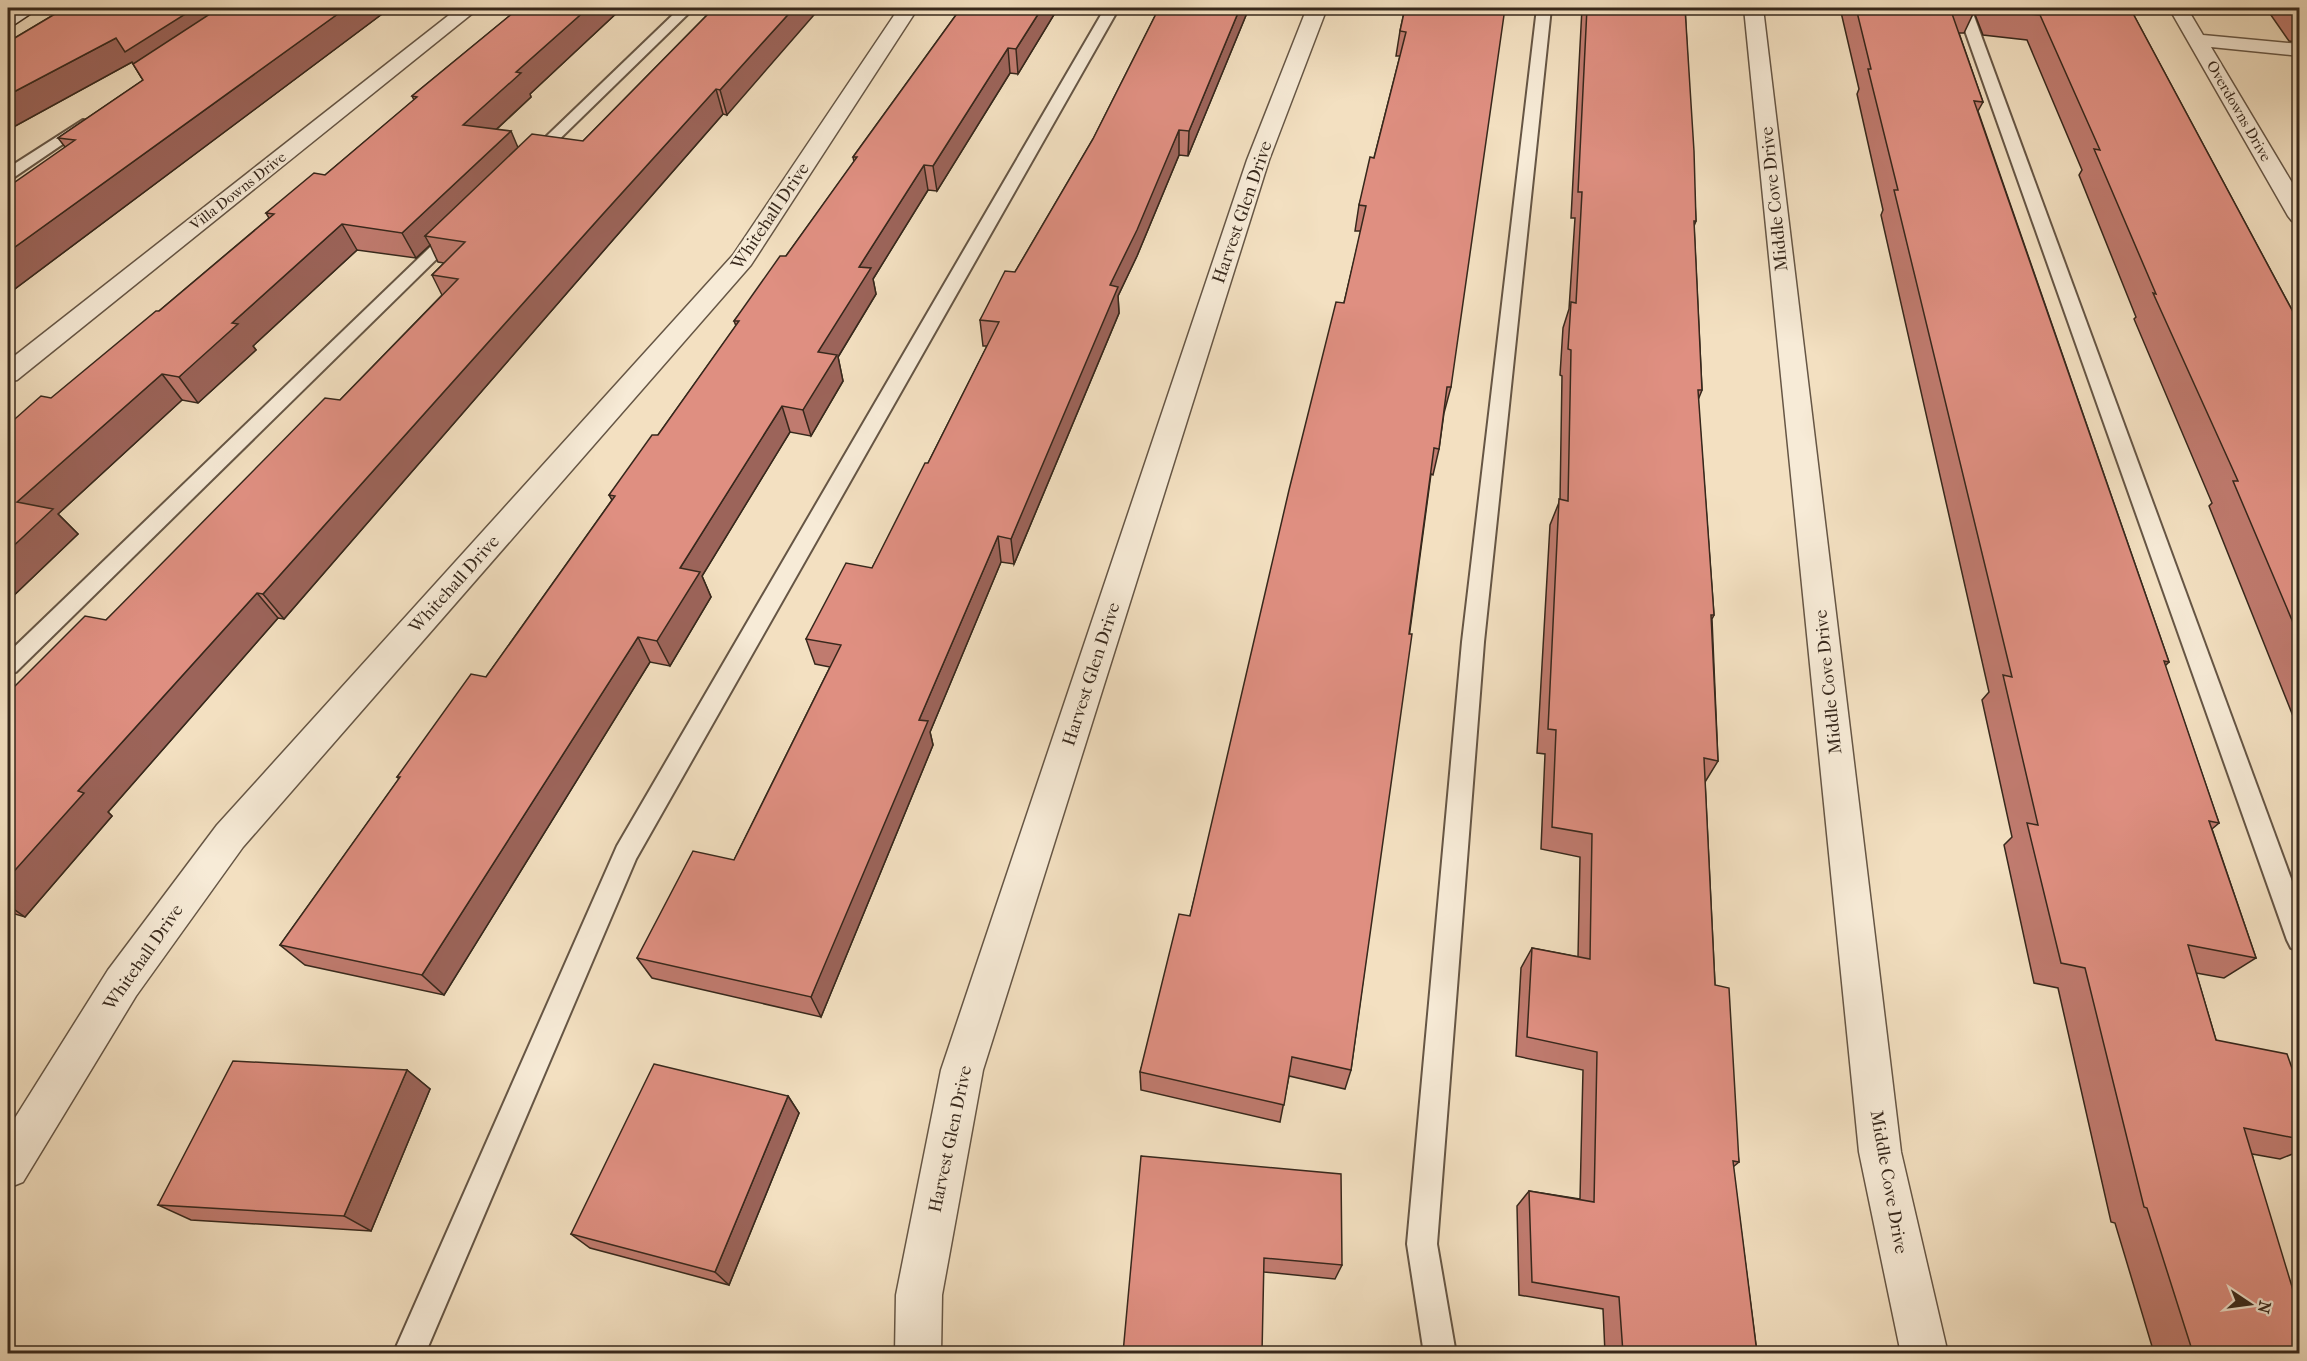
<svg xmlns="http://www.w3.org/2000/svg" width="2307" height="1361" font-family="'IM FELL French Canon',serif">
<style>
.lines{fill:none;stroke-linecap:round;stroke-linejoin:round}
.lane-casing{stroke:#665645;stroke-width:4}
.street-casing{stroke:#665645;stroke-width:3}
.secondary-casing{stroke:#37281c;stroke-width:3}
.lane{fill:#f7ebd7;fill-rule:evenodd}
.street{fill:#f7ebd7;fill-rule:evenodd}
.secondary{fill:#f7ebd7;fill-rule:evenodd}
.wall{fill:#c07b6f;stroke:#37281c;stroke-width:1.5}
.shaded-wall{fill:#9c645a;stroke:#37281c;stroke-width:1.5}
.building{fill:#df8f81;stroke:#37281c;stroke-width:1.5}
.labels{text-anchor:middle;stroke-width:5;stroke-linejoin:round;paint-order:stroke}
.far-street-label{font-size:15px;fill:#37281c;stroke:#f7ebd7}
.street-label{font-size:18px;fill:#37281c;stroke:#f7ebd7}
</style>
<rect width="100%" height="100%" fill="#f3e0c1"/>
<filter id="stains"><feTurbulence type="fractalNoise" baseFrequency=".00333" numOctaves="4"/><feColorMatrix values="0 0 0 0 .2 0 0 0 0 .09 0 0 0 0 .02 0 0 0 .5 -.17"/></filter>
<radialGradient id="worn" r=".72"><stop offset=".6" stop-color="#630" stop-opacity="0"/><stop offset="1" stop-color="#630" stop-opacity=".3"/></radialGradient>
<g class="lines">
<g class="lane-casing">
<g id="lane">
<polygon points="680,8 694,8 537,161 527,161 524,158 527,155"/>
<polygon points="1105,8 1119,8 636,859 425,1354 393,1354 617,846"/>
<polygon points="1537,8 1551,8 1484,642 1437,1244 1456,1354 1424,1354 1407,1244 1462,642"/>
<polygon points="1957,8 1971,8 2300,903 2300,952 2291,948 2287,940"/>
<polygon points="83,120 88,121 90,124 88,127 13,178 8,179 8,168"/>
<polygon points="454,228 460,230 462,233 460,236 16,672 8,675 8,653 448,230"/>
</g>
</g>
<g class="street-casing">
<g id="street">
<polygon points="458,8 479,8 17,380 8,382 8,361"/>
<polygon points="899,8 918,8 751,265 243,847 136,996 23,1182 8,1188 8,1129 108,970 217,825 733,255"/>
<polygon points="1307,8 1327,8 1269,160 983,1070 942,1295 941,1354 895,1354 896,1295 941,1070 1247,160"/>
<polygon points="1744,8 1763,8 1901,1152 1948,1354 1901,1354 1859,1152"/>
<polygon points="2169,8 2187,8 2203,35 2300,44 2300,56 2211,47 2300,196 2300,223 2292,221 2288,216"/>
</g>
</g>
<g class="secondary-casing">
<polygon id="secondary" points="16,8 39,8 15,24 8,26 8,12"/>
</g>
<use href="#lane" class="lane"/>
<use href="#street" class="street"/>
<use href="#secondary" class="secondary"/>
</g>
<g class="wall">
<polygon points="65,8 390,8 8,294 65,147 58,138 143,80 132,62 8,130 8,42"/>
<polygon points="519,8 622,8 530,94 531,97 497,129 518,148 583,141 714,8 727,115 723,114 612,241 284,619 278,618 108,812 112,816 25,917 8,912 8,693 106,620 340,400 442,295 432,275 444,263 438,262 430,245 416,258 357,250 253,346 256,350 198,403 182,400 58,514 78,534 8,601 159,311 269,218 266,213 325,175 414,100 412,96"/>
<polygon points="961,8 1058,8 1018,74 1010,73 937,191 928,190 873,279 876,294 838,357 843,381 811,436 790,432 702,576 711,597 670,666 650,662 444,995 305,965 280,945 399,779 397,777 486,677 612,500 609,495 658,435 736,326 734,321 786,256 854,162 853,157"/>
<polygon points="1159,8 1249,8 1188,156 1179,155 1137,256 1118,296 1119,313 1014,564 1001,562 930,732 933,745 821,1017 652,978 637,958 734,860 830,667 815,664 806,639 872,568 928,463 987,346 983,346 980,320 1015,272 1093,139"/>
<polygon points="1405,8 1451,387 1444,413 1439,449 1433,475 1431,474 1351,1070 1345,1089 1289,1076 1280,1122 1141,1090 1140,1072 1190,916 1344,303 1361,231 1355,231 1359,205 1374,158 1400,56 1396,56 1400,31"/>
<polygon points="1582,8 1685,8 1696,221 1694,226 1702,390 1698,400 1714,615 1712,619 1718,761 1705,782 1715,985 1739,1162 1733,1167 1757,1353 1605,1353 1603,1309 1519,1295 1517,1206 1529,1191 1580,1199 1583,1070 1516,1056 1521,968 1532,948 1578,957 1580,857 1541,849 1545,754 1537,753 1550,525 1560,500 1562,376 1560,375 1563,328 1569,309 1575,218 1571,218"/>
<polygon points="1840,8 2130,8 2300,325 2300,722 2295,721 2209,506 2212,503 2134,319 2136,317 2079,175 2082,170 2027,40 1983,35 1974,12 1964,33 1959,33 1983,102 1978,111 2169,662 2165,666 2219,823 2212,829 2256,958 2224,978 2196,973 2216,1040 2300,1091 2300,1151 2280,1159 2252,1154 2300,1353 2154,1353 2115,1223 2111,1222 2058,988 2034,983 2004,845 2012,837 1982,700 1989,692 1881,215 1883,210 1857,94 1859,89"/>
<polygon points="2266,8 2300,8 2300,42 2289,41"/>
<polygon points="407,1070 430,1089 371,1231 191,1220 158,1205"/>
<polygon points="788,1096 799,1113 729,1285 590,1248 571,1234"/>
<polygon points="1141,1156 1342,1265 1335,1279 1264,1272"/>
</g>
<g class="shaded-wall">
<polygon points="195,8 246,8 141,77 132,62 8,130 8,95 116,38"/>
<polygon points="346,8 390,8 8,294 8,252"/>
<polygon points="588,8 622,8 530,94 531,97 474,150 463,125 516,72"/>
<polygon points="794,8 820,8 727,115 720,90"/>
<polygon points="1042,8 1058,8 1018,74 1016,49"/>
<polygon points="1240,8 1249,8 1188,156 1189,131"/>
<polygon points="1008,48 1010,73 937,191 933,166"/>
<polygon points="716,89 723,114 612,241 284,619 263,594 602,215"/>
<polygon points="1179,130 1179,155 1137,256 1118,296 1119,313 1014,564 1011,539 1110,285"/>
<polygon points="511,131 522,157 425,236 430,245 416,258 402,233"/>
<polygon points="924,165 928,190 873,279 876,294 838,357 843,381 811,436 803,410 818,352 859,267"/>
<polygon points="342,224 357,250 253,346 256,350 198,403 179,377 232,323"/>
<polygon points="162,374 182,400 58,514 78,534 8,601 8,551 17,502"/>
<polygon points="782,406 790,432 702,576 711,597 670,666 657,641 680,568"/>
<polygon points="998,536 1001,562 930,732 933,745 821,1017 811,997 919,720"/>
<polygon points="257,593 278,618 108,812 112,816 25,917 8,905 8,878 78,791"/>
<polygon points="638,637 650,662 444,995 422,975"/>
<polygon points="407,1070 430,1089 371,1231 344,1216"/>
<polygon points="788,1096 799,1113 729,1285 715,1272"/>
</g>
<g class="building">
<polygon points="65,8 195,8 125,52 116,38 8,95 8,42"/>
<polygon points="219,8 346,8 8,252 8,187 75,140 58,138 143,80 133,64"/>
<polygon points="519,8 588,8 516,72 521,73 463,125 511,131 402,233 342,224 232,323 238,324 179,377 162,374 17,502 53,509 8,551 8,425 41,396 51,398 156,311 159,311 274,214 266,213 314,173 325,175 417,97 412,96"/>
<polygon points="714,8 794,8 720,90 716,89 602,215 263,594 257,593 78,791 84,793 8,878 8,693 85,616 106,620 325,398 340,400 458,279 432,275 465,242 425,236 532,134 583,141"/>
<polygon points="961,8 1042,8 1016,49 1008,48 933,166 924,165 859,267 871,268 818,352 837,355 803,410 782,406 680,568 700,572 657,641 638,637 422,975 280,945 400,777 397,777 471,674 486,677 615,496 609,495 652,435 658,435 739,321 734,321 780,256 786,256 857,157 853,157"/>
<polygon points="1159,8 1240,8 1189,131 1179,130 1137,230 1110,285 1118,287 1011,539 998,536 919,720 928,721 811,997 637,958 693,851 734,860 841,645 806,639 846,563 872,568 925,463 928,463 999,322 980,320 1005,271 1015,272 1093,139"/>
<polygon points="1405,8 1505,8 1451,387 1447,387 1439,449 1434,448 1409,634 1412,634 1351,1070 1292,1057 1284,1105 1140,1072 1179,914 1190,916 1289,490 1336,302 1344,303 1366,206 1359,205 1370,157 1374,158 1406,32 1400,31"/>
<polygon points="1587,8 1685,8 1694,151 1696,221 1694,221 1702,390 1698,390 1714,615 1711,615 1718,761 1704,758 1715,985 1729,988 1739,1162 1733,1161 1757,1353 1623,1353 1619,1297 1532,1282 1529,1191 1594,1202 1597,1052 1527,1037 1532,948 1590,959 1592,834 1552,827 1556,730 1548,729 1559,499 1568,501 1571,350 1568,349 1571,302 1576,303 1582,192 1578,192"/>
<polygon points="1856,8 1950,8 1983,102 1974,101 2169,662 2164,661 2219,823 2209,821 2256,958 2188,945 2216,1040 2287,1054 2300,1091 2300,1139 2244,1128 2293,1290 2300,1291 2300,1353 2193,1353 2147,1208 2144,1207 2085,968 2061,963 2027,823 2038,825 2003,675 2012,677 1894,190 1898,190 1868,69 1871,69"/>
<polygon points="1960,8 1975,8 1976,9"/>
<polygon points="1994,8 2130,8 2300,325 2300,639 2233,481 2238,481 2153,293 2156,294 2094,149 2100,150 2040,15 1996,11"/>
<polygon points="233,1061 407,1070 344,1216 158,1205"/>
<polygon points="654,1064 788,1096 715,1272 571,1234"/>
<polygon points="1141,1156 1341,1174 1342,1265 1264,1258 1262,1353 1123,1353"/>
</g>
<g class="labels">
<g class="far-street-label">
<text transform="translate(2239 111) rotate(60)" y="5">Overdowns Drive</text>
<text transform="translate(238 191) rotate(-38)" y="5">Villa Downs Drive</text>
</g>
<g class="street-label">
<text transform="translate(1774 199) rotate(-96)" y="6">Middle Cove Drive</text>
<text transform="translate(1242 212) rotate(-71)" y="6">Harvest Glen Drive</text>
<text transform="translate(770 216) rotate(-56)" y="6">Whitehall Drive</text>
<text transform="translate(454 584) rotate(-48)" y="6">Whitehall Drive</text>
<text transform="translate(1091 674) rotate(-72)" y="6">Harvest Glen Drive</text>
<text transform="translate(1828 682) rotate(-96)" y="6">Middle Cove Drive</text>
<text transform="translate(143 957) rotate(-55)" y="6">Whitehall Drive</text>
<text transform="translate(950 1139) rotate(-78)" y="6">Harvest Glen Drive</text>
<text transform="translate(1889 1182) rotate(80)" y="6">Middle Cove Drive</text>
</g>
</g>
<rect width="2307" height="1361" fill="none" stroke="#f3e0c1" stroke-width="30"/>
<rect x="9" y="9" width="2289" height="1343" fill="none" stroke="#37281c" stroke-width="3"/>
<rect x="15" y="15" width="2277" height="1331" fill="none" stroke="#37281c" stroke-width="1.5"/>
<g transform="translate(2250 1304) rotate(103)" stroke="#f7ebd7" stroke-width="4.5" paint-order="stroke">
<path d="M0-4.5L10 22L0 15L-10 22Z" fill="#37281c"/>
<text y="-9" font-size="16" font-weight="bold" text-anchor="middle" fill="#37281c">N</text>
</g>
<rect width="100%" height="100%" filter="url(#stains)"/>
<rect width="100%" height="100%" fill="url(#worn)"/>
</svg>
